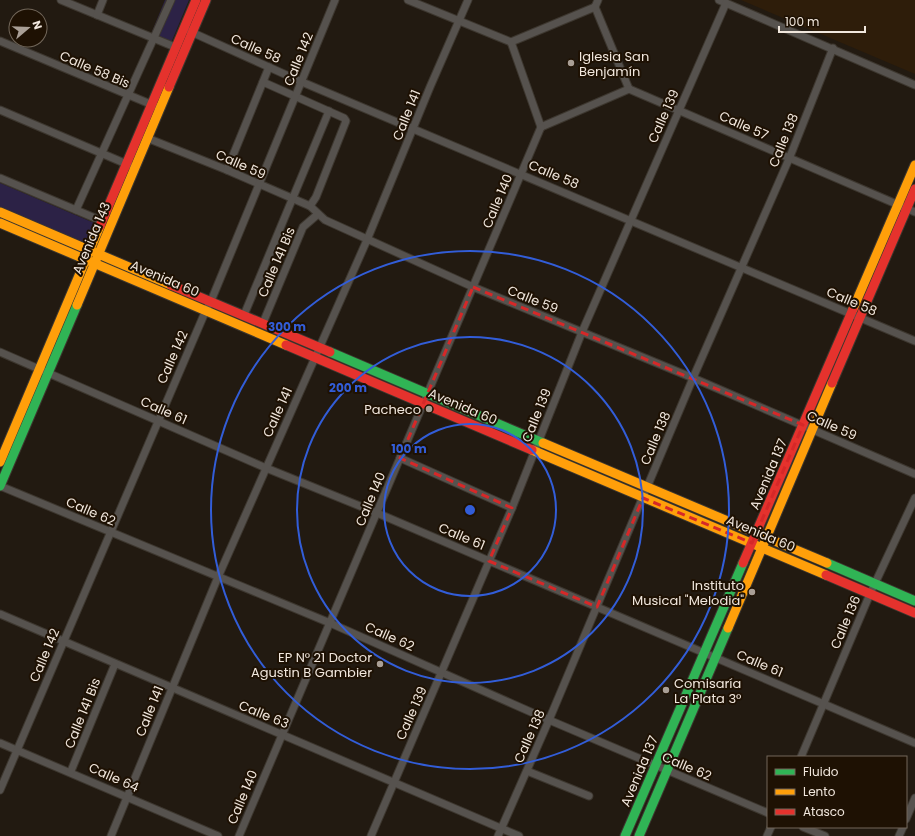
<svg xmlns="http://www.w3.org/2000/svg" width="915" height="836" font-family="Poppins,sans-serif">
<style>
.built{fill:#2e1d0a}
.green{fill:#2c2246}
.lines{fill:none;stroke-linecap:round;stroke-linejoin:round}
.street-casing{stroke:#3d372f;stroke-width:9}
.fast-casing{stroke:#3d372f;stroke-width:11}
.slow-casing{stroke:#3d372f;stroke-width:11}
.jam-casing{stroke:#3d372f;stroke-width:11}
.street{stroke:#56524e;stroke-width:7}
.fast{stroke:#30b455;stroke-width:9}
.slow{stroke:#ff9f0a;stroke-width:9}
.jam{stroke:#e5322d;stroke-width:9}
.marked{fill:none;stroke:#d62828;stroke-width:3;stroke-dasharray:8 5;stroke-linejoin:round}
.ring{fill:none;stroke:#325dd8;stroke-width:2}
.poi-dot{fill:#a99f96;stroke:#1e1103;stroke-width:1.5}
.labels{text-anchor:middle;stroke-width:4;stroke-linejoin:round;paint-order:stroke}
.street-label{font-size:13px;fill:#f1e7dd;stroke:#1e1103}
.poi-label{font-size:13px;fill:#f1e7dd;stroke:#1e1103;text-anchor:end}
.centre{fill:#325dd8;stroke:#1e1103;stroke-width:2}
.ring-label{font-size:12px;text-anchor:middle;font-weight:bold;fill:#325dd8;stroke:#1e1103;stroke-width:4;stroke-linejoin:round;paint-order:stroke}
</style>
<rect width="100%" height="100%" fill="#221a11"/>
<polygon class="built" points="741,0 915,0 915,74"/>
<g class="green">
<polygon points="165,0 189,0 171,43 151,34"/>
<polygon points="0,183 99,225 89,249 0,212"/>
</g>
<g class="lines">
<g class="street-casing">
<g id="street">
<polyline points="61,0 175,47"/>
<polyline points="408,0 511,42"/>
<polyline points="719,0 915,85"/>
<polyline points="595,7 629,89"/>
<polyline points="595,7 598,0"/>
<polyline points="97,15 103,0"/>
<polyline points="189,31 302,82 915,341"/>
<polyline points="0,41 155,106"/>
<polyline points="263,82 344,118 346,121 316,197 310,206"/>
<polyline points="629,89 915,212"/>
<polyline points="0,110 129,165"/>
<polyline points="541,127 511,42 595,7"/>
<polyline points="541,127 629,89"/>
<polyline points="147,138 227,170 310,206 325,220 473,287 693,378 915,474"/>
<polyline points="227,170 269,67"/>
<polyline points="0,178 102,221"/>
<polyline points="76,210 171,0"/>
<polyline points="244,315 329,111"/>
<polyline points="263,323 303,227 318,214"/>
<polyline points="0,352 266,468 377,513 915,743"/>
<polyline points="400,458 512,508"/>
<polyline points="0,486 330,623 549,720 768,813"/>
<polyline points="0,614 519,836"/>
<polyline points="0,743 218,836"/>
<polyline points="801,757 870,594 915,498"/>
<polyline points="71,771 115,664"/>
<polyline points="527,771 589,796"/>
<polyline points="0,790 206,310 211,301 335,0"/>
<polyline points="906,819 915,798"/>
<polyline points="803,827 825,836"/>
<polyline points="111,836 218,577 367,240 430,87 468,0"/>
<polyline points="239,836 541,127"/>
<polyline points="371,836 512,508 582,332 726,3"/>
<polyline points="498,836 549,720 693,378 789,159 833,48"/>
<polyline points="767,836 771,827"/>
<polyline points="899,836 903,827"/>
</g>
</g>
<g class="fast-casing">
<g id="fast">
<polyline points="330,352 543,443"/>
<polyline points="0,486 77,305"/>
<polyline points="827,563 915,601"/>
<polyline points="625,836 743,563"/>
<polyline points="639,836 728,628"/>
</g>
</g>
<g class="slow-casing">
<g id="slow">
<polyline points="0,212 171,285"/>
<polyline points="0,223 286,345"/>
<polyline points="77,305 169,87"/>
<polyline points="853,309 915,165"/>
<polyline points="543,443 827,563"/>
<polyline points="532,450 826,575"/>
<polyline points="0,462 100,226"/>
<polyline points="728,628 832,383"/>
</g>
</g>
<g class="jam-casing">
<g id="jam">
<polyline points="169,87 206,0"/>
<polyline points="100,226 196,0"/>
<polyline points="171,285 330,352"/>
<polyline points="286,345 532,450"/>
<polyline points="832,383 915,189"/>
<polyline points="743,563 853,309"/>
<polyline points="826,575 915,613"/>
</g>
</g>
<use href="#street" class="street"/>
<use href="#fast" class="fast"/>
<use href="#slow" class="slow"/>
<use href="#jam" class="jam"/>
</g>
<path class="marked" d="M473 287 803 425 752 543 643 498 597 607 489 561 512 508 400 458Z"/>
<g class="ring">
<circle cx="470" cy="510" r="86"/>
<circle cx="470" cy="510" r="173"/>
<circle cx="470" cy="510" r="259"/>
</g>
<g class="poi-dot">
<circle cx="571" cy="63" r="4"/>
<circle cx="429" cy="409" r="4"/>
<circle cx="752" cy="592" r="4"/>
<circle cx="380" cy="664" r="4"/>
<circle cx="666" cy="690" r="4"/>
</g>
<g class="labels">
<g class="street-label">
<text transform="translate(256 48) rotate(24)" y="5">Calle 58</text>
<text transform="translate(298 59) rotate(-68)" y="5">Calle 142</text>
<text transform="translate(95 69) rotate(23)" y="5">Calle 58 Bis</text>
<text transform="translate(406 115) rotate(-68)" y="5">Calle 141</text>
<text transform="translate(663 116) rotate(-66)" y="5">Calle 139</text>
<text transform="translate(744 125) rotate(24)" y="5">Calle 57</text>
<text transform="translate(783 140) rotate(-68)" y="5">Calle 138</text>
<text transform="translate(241 164) rotate(24)" y="5">Calle 59</text>
<text transform="translate(554 174) rotate(23)" y="5">Calle 58</text>
<text transform="translate(497 201) rotate(-67)" y="5">Calle 140</text>
<text transform="translate(91 238) rotate(-67)" y="5">Avenida 143</text>
<text transform="translate(276 262) rotate(-67)" y="5">Calle 141 Bis</text>
<text transform="translate(165 278) rotate(23)" y="5">Avenida 60</text>
<text transform="translate(533 299) rotate(22)" y="5">Calle 59</text>
<text transform="translate(852 301) rotate(23)" y="5">Calle 58</text>
<text transform="translate(172 357) rotate(-66)" y="5">Calle 142</text>
<text transform="translate(463 406) rotate(23)" y="5">Avenida 60</text>
<text transform="translate(164 410) rotate(24)" y="5">Calle 61</text>
<text transform="translate(277 412) rotate(-66)" y="5">Calle 141</text>
<text transform="translate(536 415) rotate(-68)" y="5">Calle 139</text>
<text transform="translate(832 425) rotate(24)" y="5">Calle 59</text>
<text transform="translate(655 438) rotate(-67)" y="5">Calle 138</text>
<text transform="translate(768 474) rotate(-67)" y="5">Avenida 137</text>
<text transform="translate(370 499) rotate(-67)" y="5">Calle 140</text>
<text transform="translate(91 511) rotate(23)" y="5">Calle 62</text>
<text transform="translate(761 533) rotate(23)" y="5">Avenida 60</text>
<text transform="translate(462 536) rotate(23)" y="5">Calle 61</text>
<text transform="translate(845 622) rotate(-67)" y="5">Calle 136</text>
<text transform="translate(390 636) rotate(24)" y="5">Calle 62</text>
<text transform="translate(44 655) rotate(-67)" y="5">Calle 142</text>
<text transform="translate(760 663) rotate(23)" y="5">Calle 61</text>
<text transform="translate(149 711) rotate(-68)" y="5">Calle 141</text>
<text transform="translate(82 713) rotate(-68)" y="5">Calle 141 Bis</text>
<text transform="translate(411 713) rotate(-66)" y="5">Calle 139</text>
<text transform="translate(264 714) rotate(22)" y="5">Calle 63</text>
<text transform="translate(529 736) rotate(-66)" y="5">Calle 138</text>
<text transform="translate(687 766) rotate(23)" y="5">Calle 62</text>
<text transform="translate(639 771) rotate(-67)" y="5">Avenida 137</text>
<text transform="translate(114 777) rotate(24)" y="5">Calle 64</text>
<text transform="translate(242 797) rotate(-67)" y="5">Calle 140</text>
</g>
<g class="poi-label">
<text x="579" y="61" text-anchor="start">Iglesia San<tspan x="579" dy="15">Benjamín</tspan></text>
<text x="421" y="414">Pacheco</text>
<text x="744" y="590">Instituto<tspan x="744" dy="15">Musical "Melodia"</tspan></text>
<text x="372" y="662">EP N° 21 Doctor<tspan x="372" dy="15">Agustin B Gambier</tspan></text>
<text x="674" y="688" text-anchor="start">Comisaría<tspan x="674" dy="15">La Plata 3°</tspan></text>
</g>
</g>
<circle cx="470" cy="510" r="6" class="centre"/>
<g class="ring-label">
<text x="287" y="331">300 m</text>
<text x="348" y="392">200 m</text>
<text x="409" y="453">100 m</text>
</g>
<rect x="767" y="756" width="140" height="72" fill="#1e1103" stroke="#72675a"/>
<rect x="775" y="769" width="20" height="6" fill="#30b455" stroke="#72675a"/>
<text x="803" y="776" font-size="12" fill="#f1e7dd">Fluido</text>
<rect x="775" y="789" width="20" height="6" fill="#ff9f0a" stroke="#72675a"/>
<text x="803" y="796" font-size="12" fill="#f1e7dd">Lento</text>
<rect x="775" y="809" width="20" height="6" fill="#e5322d" stroke="#72675a"/>
<text x="803" y="816" font-size="12" fill="#f1e7dd">Atasco</text>
<g transform="translate(28 28) rotate(71)"><circle r="19" fill="#1e1103" stroke="#72675a"/>
<path d="M0-3L7 15L0 10L-7 15Z" fill="#a99f96"/>
<text y="-6" font-size="11" font-weight="bold" text-anchor="middle" fill="#f1e7dd">N</text>
</g>
<path d="M779 26v6h86v-6" fill="none" stroke="#f1e7dd" stroke-width="2"/>
<text x="785" y="26" font-size="12" fill="#f1e7dd" stroke="#1e1103" stroke-width="3" paint-order="stroke">100 m</text>
</svg>
